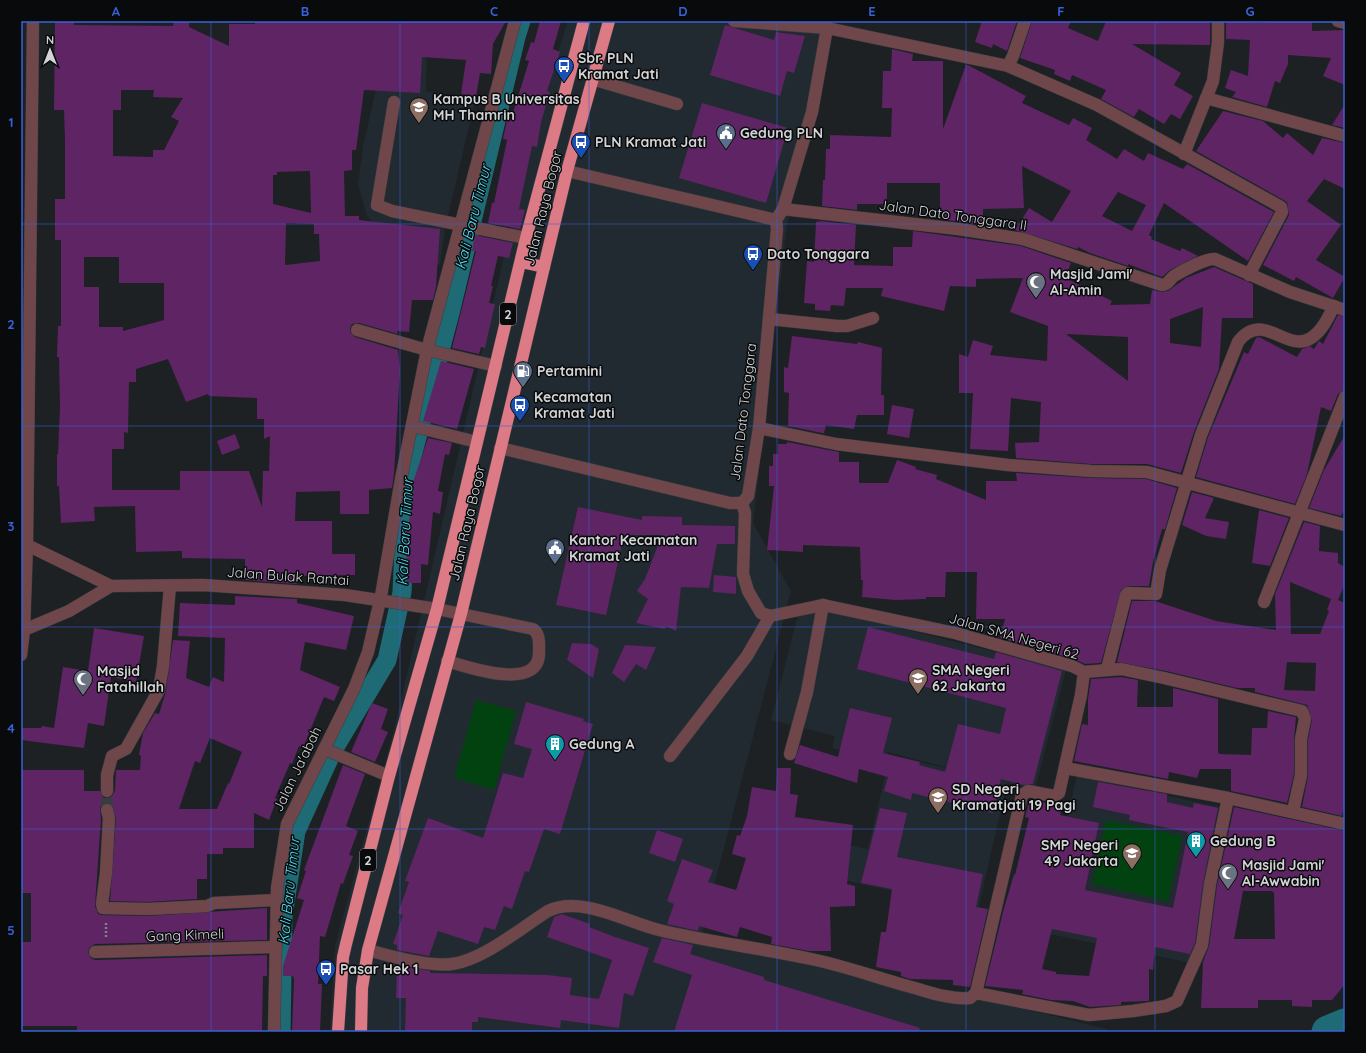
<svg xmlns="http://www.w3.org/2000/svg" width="1366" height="1053" font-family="Quicksand,sans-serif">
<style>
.built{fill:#222a31}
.green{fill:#024110}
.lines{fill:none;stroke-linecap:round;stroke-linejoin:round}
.canal{stroke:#1e6b76;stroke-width:19}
.river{stroke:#1e6b76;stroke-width:33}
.building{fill:#5e2464;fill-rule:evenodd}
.minor-tunnel{stroke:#383c3f;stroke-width:12;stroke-dasharray:12 6;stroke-linecap:butt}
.minor-casing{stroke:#3a3e40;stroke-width:13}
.highway-casing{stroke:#3a3e40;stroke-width:13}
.path{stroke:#808385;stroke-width:2.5;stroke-dasharray:2 2;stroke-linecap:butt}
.minor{stroke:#6f474b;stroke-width:12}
.highway{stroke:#dc7a85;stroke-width:12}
.grid{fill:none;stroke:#3862d8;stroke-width:1;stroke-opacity:0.55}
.labels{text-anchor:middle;stroke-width:3;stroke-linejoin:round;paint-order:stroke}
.shield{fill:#090a0b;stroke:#969799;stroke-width:1}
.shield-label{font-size:13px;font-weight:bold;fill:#d2d4d6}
.poi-label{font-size:14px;font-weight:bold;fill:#d2d4d6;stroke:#090a0b;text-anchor:start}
.street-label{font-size:14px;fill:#d2d4d6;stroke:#090a0b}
.water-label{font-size:15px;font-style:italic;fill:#4fddf2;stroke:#090a0b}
.neatline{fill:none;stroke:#3862d8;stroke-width:1.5}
.grid-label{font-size:13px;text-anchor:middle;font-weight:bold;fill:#3862d8}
</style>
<rect width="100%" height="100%" fill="#1d2124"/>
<g class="built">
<polygon points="568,21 759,21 826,31 787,224 753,523 791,591 702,932 1107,1029 1107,1032 330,1032 335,946 395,726 535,123"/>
<polygon points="427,35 426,91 475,101 445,228 440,265 415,263 367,216 358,184 363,147 376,89"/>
<polygon points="801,603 1066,670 1035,789 1007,783 978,910 826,876 833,842 868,849 890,755 996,780 888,752 885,762 832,748 835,736 771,720"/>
<polygon points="1077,776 1224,808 1192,963 1039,932"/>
</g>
<g class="green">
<polygon points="476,700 516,711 494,790 454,778"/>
<polygon points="1106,820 1182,836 1168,901 1092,884"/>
</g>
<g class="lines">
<polyline class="canal" points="281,1032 283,916 296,831 333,750 387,660 402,592 407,475 450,313 516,37 521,21"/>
<polyline class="river" points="1328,1032 1345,1025"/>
</g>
<g class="building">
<path d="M55 21H74V25L173 26 174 21H189V27L229 46V24H255V21H506L493 44 491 74 480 73 476 97 461 94 466 60 422 57 420 93 364 90 356 150H352V170L344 171 345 216H359V220L440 229 436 287 433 300H412L409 332 397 331 398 334 359 323 352 324 350 328V332L355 337 398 350 400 370 394 474 392 488 369 490V514H340V491L296 492 295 521H332V554H355V575L297 576V584L245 580V559L182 558V551L136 552 135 506 94 507 95 521 61 523 59 486H57V454H58L60 407 59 357H57L58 326H61V240H55V199H65V141L64 110H54ZM121 90H154L153 97 183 98 171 117 179 121 164 150H153V157L113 156V110H121ZM310 171 311 213 273 204V175H277V172ZM286 223 314 224V234H319L320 261 285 265ZM84 257H119V283H164V320L123 331V327H99V287H84ZM168 359 186 402 208 394 209 396 257 398V419H264V439L270 436 269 471H263L262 507 249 471H180V490H112V449H124V432L128 433 129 382H136V369Z"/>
<polygon points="540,21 561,21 553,49 560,52 547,91 550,92 541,122 537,147 532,146 519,209 525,210 520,229 488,223 492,203 494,203 507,140 503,139 508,115 512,116 529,61 525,60 531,42 534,43"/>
<polygon points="982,21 1017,21 1007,51 993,44 992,48 975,42"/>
<polygon points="1032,21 1071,21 1068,28 1098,41 1106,21 1210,21 1210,45 1132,44 1181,73 1174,85 1193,96 1180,119 1171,114 1164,124 1139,109 1134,117 1101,99 1106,90 1072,75 1070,81 1054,74 1055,70 1020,58"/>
<polygon points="1226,21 1265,23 1265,21 1312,21 1312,31 1345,30 1345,85 1323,76 1331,58 1288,55 1288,64 1280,83 1275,81 1267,107 1232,97 1236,92 1225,88 1231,70 1248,76 1250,40 1226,39"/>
<polygon points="725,25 774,40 776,32 805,36 794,73 787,71 780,96 710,75"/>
<path d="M892 49 913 54 912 61H943V129L966 65H968L1026 96 1022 103 1069 125 1073 118 1092 128 1086 140 1117 159 1124 149 1144 161 1148 153 1183 169 1187 164 1274 212 1248 261 1164 203 1149 235 1152 237 1151 239 1180 251 1182 248 1198 256 1170 270 1162 277 1128 264V266L1090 253 1078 247 1077 249 1015 230 1029 208 1052 222 1071 191 1022 166 1024 208 983 209V225L940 219V183H887V204H857V210L822 206 823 180H825L826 149H830V135L891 137 892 108H882L883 71H891ZM1118 192 1146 205 1132 231 1102 216Z"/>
<polygon points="702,103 788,128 766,203 679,178"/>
<polygon points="1345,104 1345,128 1332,125"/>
<polygon points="1223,111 1263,121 1283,138 1287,133 1313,155 1322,138 1345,143 1345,189 1324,179 1307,201 1341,225 1316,260 1345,277 1333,298 1296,277 1294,281 1263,265 1289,215 1287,202 1196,151"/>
<path d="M821 221 856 225 854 265 893 266V247H912L913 231 1021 246 1071 263 1065 278 1112 301 1110 305 1150 304 1152 290 1162 292 1168 291 1186 278 1214 267 1253 284V318H1222L1219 369 1194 432 1181 473 1147 464H1091L1016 458 1015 443 1039 442 1041 402 1011 398 1008 451 970 449 973 393H959V354L968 357 973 340 993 346 990 355 1047 361 1048 326 1010 312 1023 278 976 279V287L950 286 944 311 881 296 883 288H846L844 306 831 305 830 311 815 310V304L804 303 807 261 814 262 816 222ZM1203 307 1201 347 1170 343V319ZM1066 334 1128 337V381Z"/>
<polygon points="475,235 513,243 509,258 498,256 491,286 493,286 489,303 495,304 485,348 481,347 479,354 452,348 476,251 472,251"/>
<polygon points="1338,315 1345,317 1345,390 1338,394 1331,411 1321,407 1307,474 1295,504 1196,477 1208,437 1244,352 1248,354 1256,338 1259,337 1297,357 1302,349 1310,346 1314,349 1319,341 1323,344"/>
<polygon points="792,336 857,344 858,342 882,348 881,395 884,395 884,415 857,415 854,429 826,425 824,433 827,434 788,426 789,393 784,392 784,367 788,368"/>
<polygon points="441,361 474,369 457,429 423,421"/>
<polygon points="892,405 914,409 909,438 887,434"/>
<polygon points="235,434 240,448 222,455 217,441"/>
<polygon points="1345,435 1345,509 1341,516 1309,508 1324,470"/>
<polygon points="428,438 452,443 449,455 445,454 438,491 443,492 440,514 433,512 428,565 421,564 421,583 407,583 406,528 408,529 414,488 411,488"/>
<polygon points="787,442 839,452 839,462 859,462 859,483 888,483 897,460 916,467 915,469 937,475 936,479 986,500 986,481 1017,481 1016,473 1091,478 1146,479 1177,488 1165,529 1162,529 1153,562 1149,586 1128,586 1121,590 1101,663 1085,664 1074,659 1000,638 1005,619 976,619 977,572 946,572 945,597 926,597 926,599 895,600 862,597 863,580 861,580 860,547 803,545 803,552 767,550 774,486 769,486 769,466 773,466 773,454 778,454 778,444 787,444"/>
<polygon points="1192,492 1214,498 1205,518 1229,522 1226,539 1206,536 1182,525"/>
<polygon points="578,507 642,520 642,516 682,517 682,525 735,526 735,544 717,544 709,588 681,587 676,631 666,626 665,629 636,623 648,599 637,591 645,579 662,535 624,535 606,615 556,605"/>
<polygon points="1259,510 1289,518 1270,566 1252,563"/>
<path d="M1304 522 1320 526 1319 551 1338 553V563L1345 567V584L1338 600 1345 603V801L1342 816 1302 807 1308 776V740L1312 720 1307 705 1255 692V688H1237L1166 671 1117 662 1132 601H1155L1216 621 1276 630 1275 594ZM1290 582 1331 599 1327 610 1329 611 1320 634H1291ZM1287 662 1316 663 1315 691 1284 690Z"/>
<polygon points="714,575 736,577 736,594 713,592"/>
<path d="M235 596 297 599V603L354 616 346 650 305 642 300 670 340 687 334 701 324 697 303 748 299 746 292 764 290 763 275 798 277 799 269 820 254 813V848H223V854H207V879H197V899L148 902 110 901 116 818 112 805 106 803 102 804 100 808 101 819 95 906 98 914 102 915 148 916 267 908V940L95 944 89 948 88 953 91 958 95 960 267 955V976H263L262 1032H77V1026H21V942H31V893H21V770H84V791H100L104 798 111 797 115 791 116 770H140L141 756 139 755 143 733 155 713 159 714 166 691 173 640 190 641 186 678 209 687 213 677 224 682 225 638 178 636 180 603 235 605ZM210 738 242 752 229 784 228 783 217 809H179L195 761 200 763Z"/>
<polygon points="868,627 994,659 996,652 1062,671 1033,784 1024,785 1001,779 993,813 912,793 911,800 884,791 888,777 859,769 857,783 794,763 800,745 838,757 850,708 892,718 883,753 920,762 919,765 945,772 958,724 1000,734 1006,708 857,669"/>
<polygon points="94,628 144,636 136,682 111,677 104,726 88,723 84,748 21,740 21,728 41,728 42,726 54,728 63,667 88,671"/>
<polygon points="572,643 591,644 599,649 593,678 567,660"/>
<polygon points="625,645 656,647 646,670 636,664 624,682 612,673"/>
<polygon points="1121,677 1138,680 1137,707 1173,707 1173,688 1218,699 1218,753 1220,754 1251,755 1252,728 1267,728 1268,711 1296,717 1294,739 1294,774 1287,803 1231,791 1231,769 1200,769 1197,778 1169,772 1168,779 1074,761 1082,724 1088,725 1088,699 1091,679"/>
<polygon points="526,702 584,719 583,721 593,724 560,834 544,829 529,872 525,871 512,909 504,906 495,930 484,927 478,944 438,931 429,956 397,950 397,945 393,944 403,915 398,913 409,882 405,881 428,818 483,838 503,773 523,778 532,749 514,744"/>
<polygon points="372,703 388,709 381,729 388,732 375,762 351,752"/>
<polygon points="343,765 365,774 346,826 358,831 349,855 353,856 343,884 341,883 325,937 320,936 318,984 322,984 320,1032 292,1032 294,979 293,976 283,976 283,966 304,900 297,898 306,871 304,870"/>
<polygon points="777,768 791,768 790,794 798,795 795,817 853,825 847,884 855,886 855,906 830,907 831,951 809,951 771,944 772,937 740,927 737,937 699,926 698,931 667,924 674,904 667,901 682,859 713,870 708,882 736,890 746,858 732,854 737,835 740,836 747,816 752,787 776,791"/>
<path d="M1098 782 1167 794V802L1193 808 1194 803 1218 808 1203 883 1195 943 1190 954 1155 947 1153 970 1149 969V1001L1121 1002V1005L1090 1007 1073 1001 1051 1000 1022 994 1023 990 985 986 1003 912 1014 874 1015 875 1029 818 1025 817 1030 799 1062 807 1060 815 1099 823 1085 890 1173 908 1188 832 1129 820 1130 815 1093 807ZM1052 929 1097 938 1089 976 1056 974V972L1042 969Z"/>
<path d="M1234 807 1345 831V984L1332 1000H1312V1007L1292 1006V1000H1258V1008H1201L1203 962 1209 946 1217 885ZM1243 891H1272L1274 893 1275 939H1234Z"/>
<polygon points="880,808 907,813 897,857 983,874 976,907 988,909 970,987 953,985 953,980 910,979 901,976 901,972 876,967 881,932 886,932 892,889 861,883"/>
<polygon points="657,830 683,839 675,862 649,853"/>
<polygon points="562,914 590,924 589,927 612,936 649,948 633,996 624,993 619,1028 561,1020 560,1028 478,1017 478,1022 472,1022 472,1032 405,1032 406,998 396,998 397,965 430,971 430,973 548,975 572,978 570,995 599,999 612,960 547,937 554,917"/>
<polygon points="662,938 693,945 690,954 764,977 764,980 920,1028 919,1032 674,1032 692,975 653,962"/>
</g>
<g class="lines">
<polyline class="minor-tunnel" points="107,810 107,791"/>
<g class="minor-casing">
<g id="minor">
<polyline points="734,21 827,28 1008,66 1097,105 1281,207 1282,212 1249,275"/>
<polyline points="1338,21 1345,23"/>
<polyline points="1008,66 1013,56 1025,21"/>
<polyline points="592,79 677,104"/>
<polyline points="1206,98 1345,136"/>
<polyline points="394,102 377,205 392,211 526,238"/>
<polyline points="1184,154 1213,81 1218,42 1218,21"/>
<polyline points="567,171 776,220"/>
<path d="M783 209 958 229 1023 239 1162 285C1168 285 1169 280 1174 276 1182 271 1206 258 1215 259L1290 292 1345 310"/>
<polyline points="769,319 837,326 847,326 873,318"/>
<polyline points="357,330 427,350 496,366"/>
<polyline points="412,426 477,442"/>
<polyline points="759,428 836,444 1008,465 1091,471 1147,472 1345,525"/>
<polyline points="500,448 730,503 742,503 748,496 759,428 777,229 776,220 783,209 812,112 827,28 826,21"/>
<polyline points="742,503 745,513 743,574 748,591 761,613 770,616 823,605 955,633 1072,666 1084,672 1081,695 1059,793 1054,796 1028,791 1022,795 976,993"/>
<path d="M27 545 111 586 203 585 345 595 437 609 533 629C540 634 539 643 539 651 541 693 468 667 447 661"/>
<polyline points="1264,602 1345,397"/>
<polyline points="24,630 69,611 111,586"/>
<polyline points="21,655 24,630 27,545 33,21"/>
<path d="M1107 669 1126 595 1128 593 1156 594 1160 570 1201 435 1238 342C1263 309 1287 354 1311 338 1322 331 1328 318 1334 306"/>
<polyline points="1084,672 1121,669 1164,678 1302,711 1305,719 1301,739 1301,775 1293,811"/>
<polyline points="324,749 389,776"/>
<polyline points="790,754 807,692 823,605"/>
<polyline points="670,756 747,656 770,616"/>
<polyline points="107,791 107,775 112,756 126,749 159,690 163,666 170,586"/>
<polyline points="1228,798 1345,824"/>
<polyline points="107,810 109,818 106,873 102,904 103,908 148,909 207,906 214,903 276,900"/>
<path d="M368 950C389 956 431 967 452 964 483 960 521 928 548 911 581 895 626 922 659 930 709 942 761 948 811 959 845 966 878 978 911 987 929 992 951 1000 970 998L976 993"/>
<polyline points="95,952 276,947"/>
<polyline points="976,993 1089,1015 1133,1011 1166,1006 1177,1001 1202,945 1210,884 1228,798 1065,768"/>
<polyline points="274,1032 277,888 287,824 354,689 368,652 381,596 401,479 427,350 515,21"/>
</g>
</g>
<g class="highway-casing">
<g id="highway">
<polyline points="521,262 544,267"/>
<polyline points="338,1032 343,957 346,944 389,776 437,609 526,238 584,21"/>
<polyline points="361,1032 362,988 368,950 461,614 567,171 609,21"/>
</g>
</g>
<polyline class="path" points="106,937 106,922"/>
<use href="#minor" class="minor"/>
<use href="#highway" class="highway"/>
</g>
<path class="grid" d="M211 21V1032M400 21V1032M589 21V1032M777 21V1032M966 21V1032M1155 21V1032M21 224H1345M21 426H1345M21 627H1345M21 829H1345"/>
<defs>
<g id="bus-pin" transform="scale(1)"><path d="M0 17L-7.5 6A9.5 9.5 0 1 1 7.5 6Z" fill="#1a4fb4" stroke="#090a0b"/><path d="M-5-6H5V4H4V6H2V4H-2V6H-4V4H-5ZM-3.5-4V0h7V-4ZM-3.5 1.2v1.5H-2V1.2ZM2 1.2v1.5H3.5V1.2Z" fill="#fff"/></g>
<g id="university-pin" transform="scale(1)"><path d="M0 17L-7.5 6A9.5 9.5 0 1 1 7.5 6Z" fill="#8d6e63" stroke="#090a0b"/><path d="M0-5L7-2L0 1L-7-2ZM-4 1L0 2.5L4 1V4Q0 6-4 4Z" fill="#fff"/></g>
<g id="civic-pin" transform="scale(1)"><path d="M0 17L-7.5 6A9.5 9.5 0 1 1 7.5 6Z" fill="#5c6f8a" stroke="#090a0b"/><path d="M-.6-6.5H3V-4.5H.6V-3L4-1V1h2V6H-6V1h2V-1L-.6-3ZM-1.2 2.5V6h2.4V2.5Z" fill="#fff"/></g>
<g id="mosque-pin" transform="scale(1)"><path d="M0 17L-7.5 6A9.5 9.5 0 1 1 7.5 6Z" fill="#6b7280" stroke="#090a0b"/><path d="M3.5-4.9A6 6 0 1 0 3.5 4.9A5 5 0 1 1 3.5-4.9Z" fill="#fff"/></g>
<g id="fuel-pin" transform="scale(1)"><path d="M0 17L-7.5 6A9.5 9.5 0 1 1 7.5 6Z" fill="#5c6f8a" stroke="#090a0b"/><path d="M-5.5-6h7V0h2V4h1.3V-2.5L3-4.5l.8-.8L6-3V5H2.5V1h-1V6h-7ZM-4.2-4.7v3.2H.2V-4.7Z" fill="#fff"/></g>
<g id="school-pin" transform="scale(1)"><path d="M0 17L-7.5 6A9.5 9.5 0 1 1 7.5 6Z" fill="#8d6e63" stroke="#090a0b"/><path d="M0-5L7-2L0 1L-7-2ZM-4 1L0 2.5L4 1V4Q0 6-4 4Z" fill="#fff"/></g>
<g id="building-pin" transform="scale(1)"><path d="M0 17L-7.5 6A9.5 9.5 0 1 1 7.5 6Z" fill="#0f9aa8" stroke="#090a0b"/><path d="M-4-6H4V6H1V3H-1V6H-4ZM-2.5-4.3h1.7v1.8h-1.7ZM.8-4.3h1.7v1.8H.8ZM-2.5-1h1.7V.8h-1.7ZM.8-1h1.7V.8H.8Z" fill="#fff"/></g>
</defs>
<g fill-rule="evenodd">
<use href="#bus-pin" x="564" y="66"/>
<use href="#university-pin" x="419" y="107"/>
<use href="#civic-pin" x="726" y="133"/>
<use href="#bus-pin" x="581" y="142"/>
<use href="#bus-pin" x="753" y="254"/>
<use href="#mosque-pin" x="1036" y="282"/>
<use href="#fuel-pin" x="523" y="371"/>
<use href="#bus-pin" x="520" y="405"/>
<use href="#civic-pin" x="555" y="548"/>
<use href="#school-pin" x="918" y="678"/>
<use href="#mosque-pin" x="83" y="679"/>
<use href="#building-pin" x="555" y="744"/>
<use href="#school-pin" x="938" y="797"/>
<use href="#building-pin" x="1196" y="841"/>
<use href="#school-pin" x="1132" y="853"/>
<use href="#mosque-pin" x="1228" y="873"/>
<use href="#bus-pin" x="326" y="969"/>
</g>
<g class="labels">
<g class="shield">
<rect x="500" y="303" width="16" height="22" rx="3"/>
<rect x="360" y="849" width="16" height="22" rx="3"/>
</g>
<g class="shield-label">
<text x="508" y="319">2</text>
<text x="368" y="865">2</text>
</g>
<g class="poi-label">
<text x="578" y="63">Sbr. PLN<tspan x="578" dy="16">Kramat Jati</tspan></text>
<text x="433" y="104">Kampus B Universitas<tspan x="433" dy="16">MH Thamrin</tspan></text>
<text x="740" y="138">Gedung PLN</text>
<text x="595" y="147">PLN Kramat Jati</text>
<text x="767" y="259">Dato Tonggara</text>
<text x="1050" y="279">Masjid Jami'<tspan x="1050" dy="16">Al-Amin</tspan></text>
<text x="537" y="376">Pertamini</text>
<text x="534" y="402">Kecamatan<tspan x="534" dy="16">Kramat Jati</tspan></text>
<text x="569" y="545">Kantor Kecamatan<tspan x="569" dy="16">Kramat Jati</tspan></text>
<text x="932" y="675">SMA Negeri<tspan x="932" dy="16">62 Jakarta</tspan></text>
<text x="97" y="676">Masjid<tspan x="97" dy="16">Fatahillah</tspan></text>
<text x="569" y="749">Gedung A</text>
<text x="952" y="794">SD Negeri<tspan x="952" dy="16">Kramatjati 19 Pagi</tspan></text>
<text x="1210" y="846">Gedung B</text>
<text x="1118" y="850" text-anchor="end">SMP Negeri<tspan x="1118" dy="16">49 Jakarta</tspan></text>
<text x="1242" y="870">Masjid Jami'<tspan x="1242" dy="16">Al-Awwabin</tspan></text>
<text x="340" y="974">Pasar Hek 1</text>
</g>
<g class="street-label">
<text transform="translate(543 208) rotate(-76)" y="5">Jalan Raya Bogor</text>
<text transform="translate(953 215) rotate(8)" y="5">Jalan Dato Tonggara II</text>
<text transform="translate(743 412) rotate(-83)" y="5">Jalan Dato Tonggara</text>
<text transform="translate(467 523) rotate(-77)" y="5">Jalan Raya Bogor</text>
<text transform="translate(288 576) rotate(4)" y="5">Jalan Bulak Rantai</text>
<text transform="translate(1014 636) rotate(16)" y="5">Jalan SMA Negeri 62</text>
<text transform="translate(297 769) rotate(-64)" y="5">Jalan Ja'abah</text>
<text transform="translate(185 935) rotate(-2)" y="5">Gang Kimeli</text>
</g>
<g class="water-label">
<text transform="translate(473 217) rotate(-76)" y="5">Kali Baru Timur</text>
<text transform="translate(405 532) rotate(-87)" y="5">Kali Baru Timur</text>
<text transform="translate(289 891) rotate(-84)" y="5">Kali Baru Timur</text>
</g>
</g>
<rect width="1366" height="1053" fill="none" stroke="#090a0b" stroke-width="44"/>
<g transform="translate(50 50)" stroke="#090a0b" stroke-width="3" paint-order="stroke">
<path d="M0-3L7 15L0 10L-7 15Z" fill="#d2d4d6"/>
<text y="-6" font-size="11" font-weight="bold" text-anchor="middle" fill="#d2d4d6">N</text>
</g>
<rect x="22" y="22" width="1322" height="1009" class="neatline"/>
<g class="grid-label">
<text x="116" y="16">A</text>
<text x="305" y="16">B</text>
<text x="494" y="16">C</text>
<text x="683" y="16">D</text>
<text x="872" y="16">E</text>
<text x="1061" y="16">F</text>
<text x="1250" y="16">G</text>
<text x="11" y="127">1</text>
<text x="11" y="329">2</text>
<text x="11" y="531">3</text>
<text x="11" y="733">4</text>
<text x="11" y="935">5</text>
</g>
</svg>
